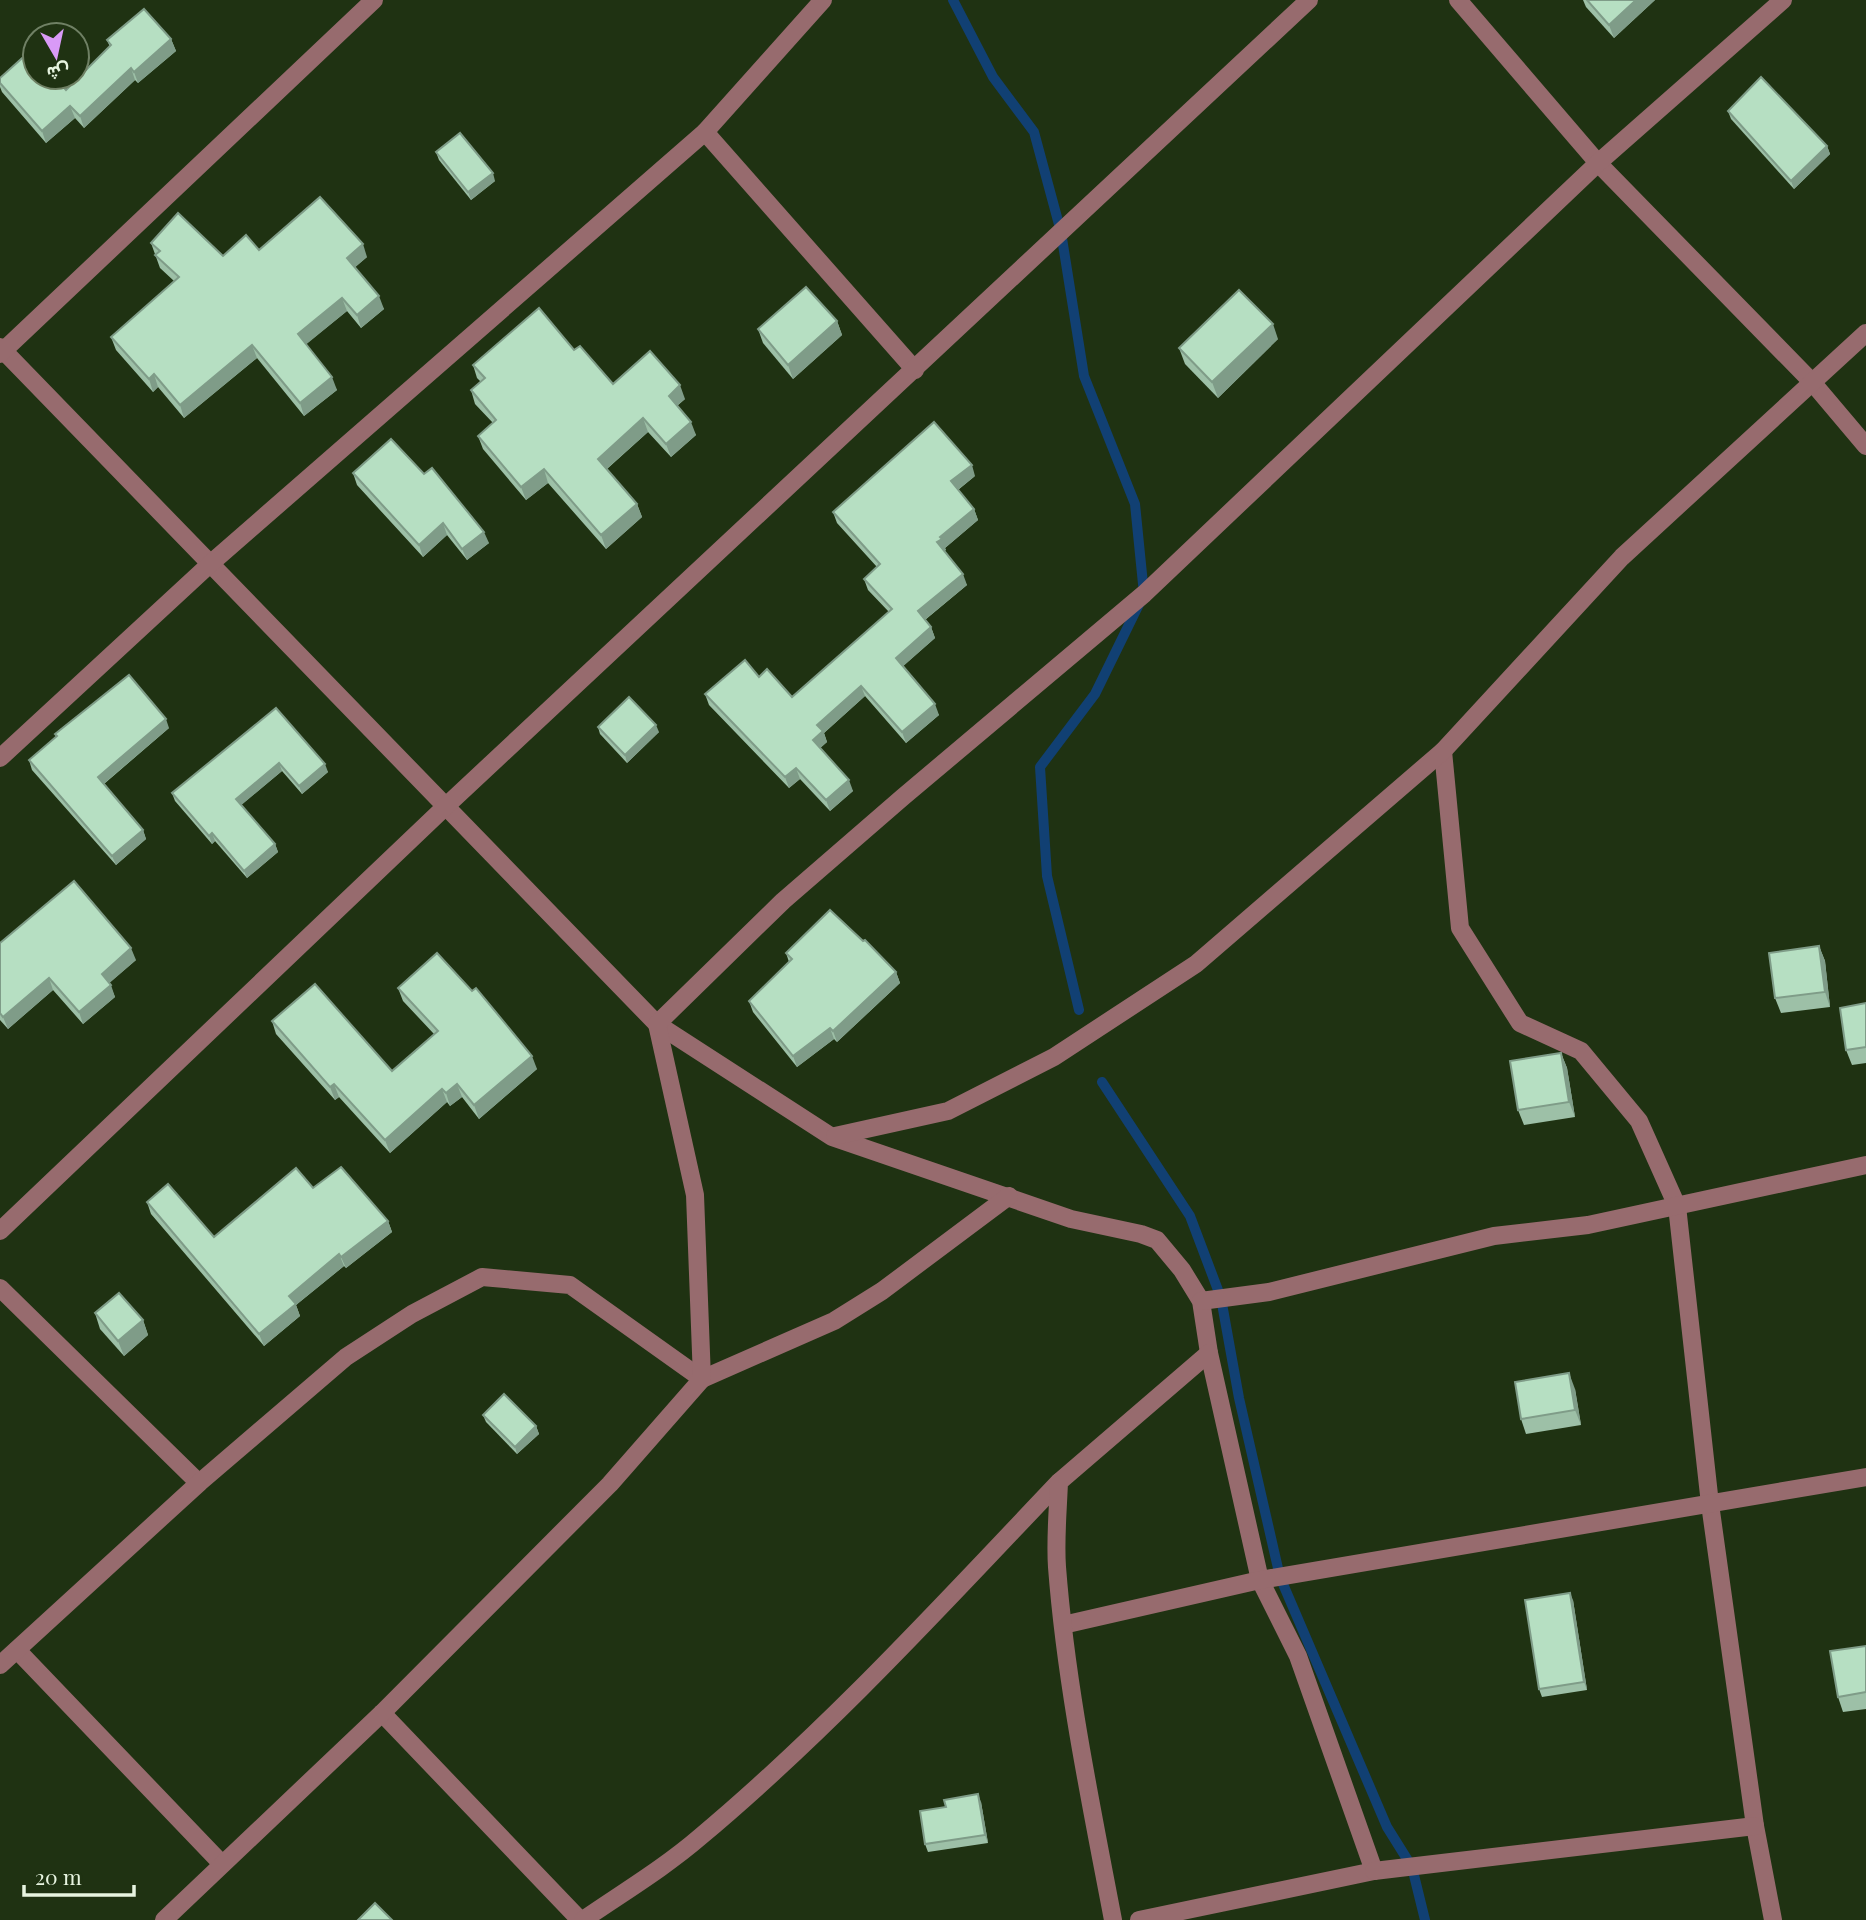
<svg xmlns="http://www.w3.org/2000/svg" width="1866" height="1920" font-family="'Playfair Display',Vazirmatn,serif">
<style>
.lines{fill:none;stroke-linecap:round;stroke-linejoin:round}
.stream{stroke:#114073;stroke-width:10}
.minor{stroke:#976b6e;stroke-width:18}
.wall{fill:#9dc0a7}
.shaded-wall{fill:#7f9c88}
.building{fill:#b6dfc2;stroke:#7f9c88;stroke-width:2}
</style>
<rect width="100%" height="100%" fill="#1f3212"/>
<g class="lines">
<g class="stream">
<polyline points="953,0 993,77 1034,132 1061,232 1084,376 1135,504 1144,594 1095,694 1040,767 1047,876 1079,1010"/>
<polyline points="1102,1082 1190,1216 1221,1298 1239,1398 1280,1577 1387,1827 1412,1867 1425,1920"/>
</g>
<g class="minor">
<polyline points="1458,0 1598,163 1812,382 1866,446"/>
<polyline points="705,132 915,370"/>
<polyline points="0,347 657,1024 832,1137 1071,1219 1141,1234 1157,1240 1182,1270 1201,1301 1209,1353 1260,1580 1298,1656 1374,1871 1139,1920"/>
<polyline points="0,354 374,0"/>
<polyline points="1443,751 1460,928 1520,1023 1581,1051 1639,1121 1677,1206 1710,1504 1755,1826 1773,1920"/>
<polyline points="0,758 210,564 705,132 823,0"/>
<polyline points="835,1136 948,1111 1054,1057 1196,964 1443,751 1622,557 1866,333"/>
<polyline points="0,1231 445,807 1309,0"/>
<polyline points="0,1288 199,1483"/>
<polyline points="1201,1301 1269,1292 1494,1236 1588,1225 1866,1165"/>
<polyline points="1063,1625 1260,1580 1866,1477"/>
<polyline points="17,1650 222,1864"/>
<polyline points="0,1665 199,1483 346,1357 412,1314 482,1277 570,1285 702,1379 834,1321 882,1291 1009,1196"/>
<polyline points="382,1713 580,1920"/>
<polyline points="1374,1871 1755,1826"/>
<polyline points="164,1920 382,1713 610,1484 702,1379 695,1195 657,1024 783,901 903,797 1144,594 1598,163 1783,0"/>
<path d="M583 1920C622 1893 664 1868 700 1837 829 1729 943 1604 1059 1482"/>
<path d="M1113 1920C1091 1804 1066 1685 1057 1567 1055 1539 1058 1510 1059 1482L1209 1353"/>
</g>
</g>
<g class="wall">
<polygon points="1583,0 1655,0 1614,38 1586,7"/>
<polygon points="171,39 176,51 138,83 135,80 84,128 75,118 46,143 2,92 0,87 0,78 66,90 110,47 107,40"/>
<polygon points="1728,111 1827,146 1830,154 1794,189 1731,119"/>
<polygon points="436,152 495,181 471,200 439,160"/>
<polygon points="151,243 223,256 259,250 367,257 355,267 384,309 361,328 347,311 306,344 337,390 304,416 257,358 184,418 158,387 153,392 116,350 111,337 174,281 160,268"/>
<polygon points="837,321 842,335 793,379 763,343 758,329"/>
<polygon points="1278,339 1218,398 1185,364 1179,348"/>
<polygon points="574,350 613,384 685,399 677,406 696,435 671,457 648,432 607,469 637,504 642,517 606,549 548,483 526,500 483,449 478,436 493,423 475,404 471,390 481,382 477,378 473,365"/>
<polygon points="353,473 489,543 467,560 447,535 423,557 357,485"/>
<polygon points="975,476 958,490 974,509 978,520 945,548 946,550 944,551 967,585 925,620 931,627 935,638 903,666 939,715 906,743 865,696 824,733 827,742 820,748 853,791 830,811 800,779 789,788 709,705 705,694 759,677 792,697 889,612 868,590 864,579 877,567 837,523 833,512"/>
<polygon points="276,708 328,772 302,794 282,771 241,805 275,844 278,852 247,878 215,841 212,844 175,801 172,793"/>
<polygon points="598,727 659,732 627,763 600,734"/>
<polygon points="169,728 104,784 143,830 146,839 116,865 32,770 29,760 56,737 55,734"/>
<polygon points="863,941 896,972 900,983 837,1042 834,1039 797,1067 753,1012 749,1001 789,962 786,953"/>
<polygon points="0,943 136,960 109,983 115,997 83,1024 53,990 8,1029 0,1020"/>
<polygon points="1819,946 1825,961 1830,1007 1781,1013 1775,998"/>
<polygon points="398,988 537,1069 479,1119 462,1097 450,1106 447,1102 390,1153 339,1097 335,1100 276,1034 272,1021 392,1071 434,1034 403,1001"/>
<polygon points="1866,1003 1866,1063 1852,1065 1846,1050"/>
<polygon points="1561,1053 1567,1068 1575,1117 1524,1125 1518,1110"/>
<polygon points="313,1188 388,1221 392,1232 346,1268 344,1266 296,1305 300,1316 264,1346 151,1214 147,1202 214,1237"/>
<polygon points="95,1313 143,1320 148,1335 124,1356 100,1329"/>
<polygon points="1575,1389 1581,1425 1526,1434 1521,1419"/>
<polygon points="483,1415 536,1426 539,1434 517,1454 486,1422"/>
<polygon points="1573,1600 1587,1690 1542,1697 1539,1689"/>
<polygon points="1866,1646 1866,1709 1843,1712 1838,1697"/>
<polygon points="981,1802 988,1843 928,1852 925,1844"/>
</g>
<g class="shaded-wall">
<polygon points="1636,0 1655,0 1614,38 1609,25"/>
<polygon points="171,39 176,51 138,83 134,72"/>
<polygon points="131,68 135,80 84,128 80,116"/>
<polygon points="70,106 75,118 46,143 42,131"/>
<polygon points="1827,146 1830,154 1794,189 1791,181"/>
<polygon points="493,173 495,181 471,200 468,192"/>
<polygon points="363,244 367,257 352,270 347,258"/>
<polygon points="379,296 384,309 361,328 357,315"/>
<polygon points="342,298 347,311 303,347 298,334"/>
<polygon points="837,321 842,335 793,379 788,365"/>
<polygon points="1273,324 1278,339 1218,398 1212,382"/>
<polygon points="252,345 257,358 184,418 180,405"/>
<polygon points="154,374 158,387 153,392 149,379"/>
<polygon points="332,377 337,390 304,416 300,403"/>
<polygon points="680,385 685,399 673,409 669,396"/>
<polygon points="643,418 648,432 603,472 598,459"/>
<polygon points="691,422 696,435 671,457 666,444"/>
<polygon points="972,465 975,476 955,492 951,481"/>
<polygon points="544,469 548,483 526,500 521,487"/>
<polygon points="637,504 642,517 606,549 601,535"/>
<polygon points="974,509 978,520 945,548 946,550 941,553 937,542 940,537"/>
<polygon points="443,523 447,535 423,557 419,545"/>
<polygon points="484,532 489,543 467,560 462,549"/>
<polygon points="963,574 967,585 922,622 918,611"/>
<polygon points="931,627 935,638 900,669 896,658"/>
<polygon points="861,686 865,696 824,733 827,742 817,751 813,740 817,725"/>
<polygon points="935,704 939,715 906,743 902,732"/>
<polygon points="166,719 169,728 101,786 98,777"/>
<polygon points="656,725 659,732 627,763 625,755"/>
<polygon points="279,763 282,771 239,807 236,799"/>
<polygon points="325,764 328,772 302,794 299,786"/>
<polygon points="796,768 800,779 789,788 785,777"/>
<polygon points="849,780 853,791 830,811 826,800"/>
<polygon points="143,830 146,839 116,865 112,856"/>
<polygon points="212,833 215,841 212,844 209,836"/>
<polygon points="275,844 278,852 247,878 244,871"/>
<polygon points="1819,946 1825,961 1830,1007 1825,992"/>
<polygon points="131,948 136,960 106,986 102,974"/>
<polygon points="896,972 900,983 837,1042 833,1031"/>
<polygon points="49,978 53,990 8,1029 3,1017"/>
<polygon points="111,985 115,997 83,1024 79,1012"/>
<polygon points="830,1028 834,1039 797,1067 793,1056"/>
<polygon points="1561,1053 1567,1068 1575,1117 1569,1102"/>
<polygon points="532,1056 537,1069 479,1119 474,1105"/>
<polygon points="334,1084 339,1097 335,1100 330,1087"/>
<polygon points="457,1084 462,1097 450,1106 446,1093"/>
<polygon points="442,1089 447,1102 390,1153 385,1140"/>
<polygon points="388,1221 392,1232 346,1268 341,1257"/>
<polygon points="339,1254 344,1266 296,1305 300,1316 264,1346 259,1334 289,1296"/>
<polygon points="143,1320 148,1335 124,1356 118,1341"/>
<polygon points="1569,1373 1575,1389 1581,1425 1575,1410"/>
<polygon points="536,1426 539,1434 517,1454 515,1447"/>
<polygon points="1570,1593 1573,1600 1587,1690 1584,1682"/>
<polygon points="978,1794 981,1802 988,1843 985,1835"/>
</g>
<g class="building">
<polygon points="1587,0 1636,0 1609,25"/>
<polygon points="144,9 171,39 134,72 131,68 80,116 70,106 42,131 0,83 0,78 30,51 35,57 35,77 54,77 66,90 111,45 107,40"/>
<polygon points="1761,77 1827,146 1791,181 1728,111"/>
<polygon points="460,133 493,173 468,192 436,152"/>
<polygon points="320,197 363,244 347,258 379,296 357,315 342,298 298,334 332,377 300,403 252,345 180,405 154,374 149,379 111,337 179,277 155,255 160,251 151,243 178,213 223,256 246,235 259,250"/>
<polygon points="806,287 837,321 788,365 758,329"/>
<polygon points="1239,290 1273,324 1212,382 1179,348"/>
<polygon points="539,308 574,350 580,346 613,384 650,351 680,385 669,396 691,422 666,444 643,418 598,459 637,504 601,535 544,469 521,487 478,436 496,420 471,390 485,378 473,365"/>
<polygon points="934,422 972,465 951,481 974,509 940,537 942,539 937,542 963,574 918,611 931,627 896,658 935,704 902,732 861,686 817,725 823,731 813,740 849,780 826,800 796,768 785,777 705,694 745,660 759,677 767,669 792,697 892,609 864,579 880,564 833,512"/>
<polygon points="391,439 424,474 432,468 484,532 462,549 443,523 419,545 353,473"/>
<polygon points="129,675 166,719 98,777 143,830 112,856 29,760 57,736 55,734"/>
<polygon points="629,697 656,725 625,755 598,727"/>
<polygon points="276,708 325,764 299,786 279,763 236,799 275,844 244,871 212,833 209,836 172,793"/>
<polygon points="74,881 131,948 102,974 111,985 79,1012 49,978 3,1017 0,1013 0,943"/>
<polygon points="830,910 863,941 865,940 896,972 833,1031 830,1028 793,1056 749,1001 792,959 786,953"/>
<polygon points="1819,946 1825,992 1775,998 1769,953"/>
<polygon points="437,953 472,991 476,988 532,1056 474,1105 457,1084 446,1093 442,1089 385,1140 334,1084 330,1087 272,1021 315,984 392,1071 438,1031 398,988"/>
<polygon points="1866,1003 1866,1047 1846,1050 1840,1008"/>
<polygon points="1561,1053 1569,1102 1518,1110 1510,1061"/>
<polygon points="341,1167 388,1221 341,1257 339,1254 289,1296 296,1304 259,1334 147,1202 168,1184 214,1237 296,1168 313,1188"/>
<polygon points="119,1293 143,1320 118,1341 95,1313"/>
<polygon points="1569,1373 1575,1410 1521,1419 1515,1382"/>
<polygon points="504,1394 536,1426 515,1447 483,1415"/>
<polygon points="1570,1593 1584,1682 1539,1689 1525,1600"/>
<polygon points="1866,1646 1866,1692 1838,1697 1830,1651"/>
<polygon points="978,1794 985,1835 925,1844 920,1811 946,1807 944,1800"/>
<polygon points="375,1903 392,1920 358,1920"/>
</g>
<g transform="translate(56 56) rotate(171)"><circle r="33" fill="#1f3212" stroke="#6f8064" stroke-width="2"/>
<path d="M0-5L12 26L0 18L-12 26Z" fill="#d99af7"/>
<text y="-10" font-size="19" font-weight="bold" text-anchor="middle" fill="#e7f4e0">ش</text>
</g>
<path d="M24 1885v10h110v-10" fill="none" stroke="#e7f4e0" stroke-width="3.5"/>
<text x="35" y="1885" font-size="21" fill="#e7f4e0" stroke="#1f3212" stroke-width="5" paint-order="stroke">20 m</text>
</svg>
